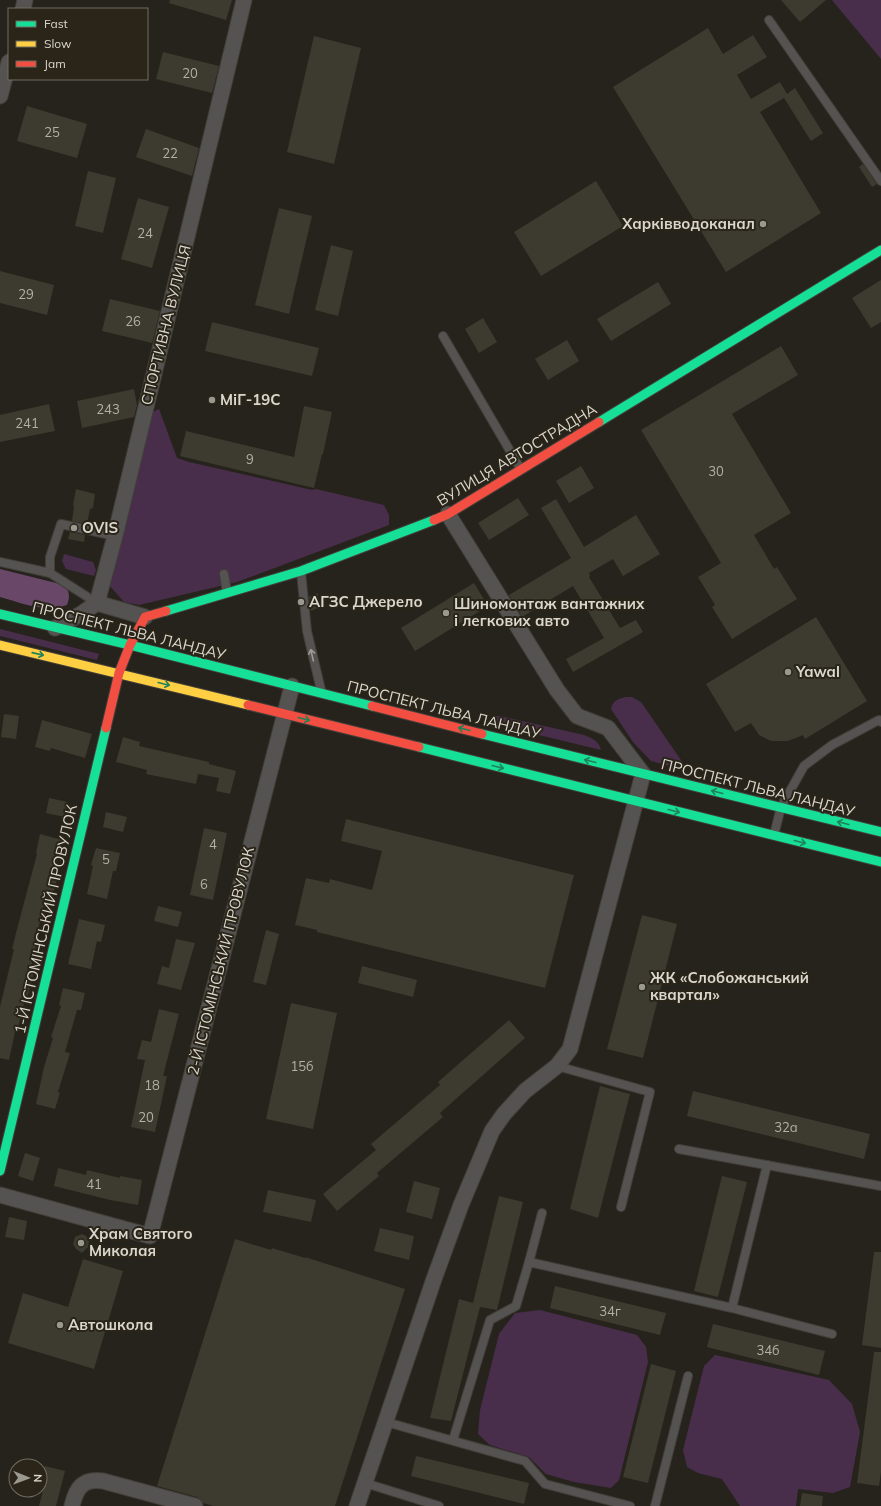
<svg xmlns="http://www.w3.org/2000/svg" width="881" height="1506" font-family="Mulish,sans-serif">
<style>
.green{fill:#492e4b}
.forest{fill:#684769}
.building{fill:#3d3a2f}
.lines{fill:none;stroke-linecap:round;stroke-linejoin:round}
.lane-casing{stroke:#423f39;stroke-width:10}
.street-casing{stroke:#423f39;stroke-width:17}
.fast-casing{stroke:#423f39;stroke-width:11}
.slow-casing{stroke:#423f39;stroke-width:11}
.jam-casing{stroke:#423f39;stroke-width:11}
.lane{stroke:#555351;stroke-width:8}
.street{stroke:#555351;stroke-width:15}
.fast{stroke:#16e098;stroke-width:9}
.slow{stroke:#ffcf43;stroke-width:9}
.jam{stroke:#f24e42;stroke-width:9}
.oneway{stroke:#208258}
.oneway2{stroke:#9e9c96}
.poi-dot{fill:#9b9890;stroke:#2a2518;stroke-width:1.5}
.labels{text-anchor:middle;stroke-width:4;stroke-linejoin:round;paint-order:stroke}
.number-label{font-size:13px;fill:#b3b0a7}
.poi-label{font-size:15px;font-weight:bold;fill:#dad7cf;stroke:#2a2518;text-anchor:start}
.street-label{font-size:15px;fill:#dad7cf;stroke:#2a2518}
</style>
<rect width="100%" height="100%" fill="#26231c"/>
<g class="green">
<polygon points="832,0 881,0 881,59"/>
<polygon points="159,409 177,458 189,462 312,490 316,489 384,505 389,515 389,525 237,582 139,605 124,602 109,585 151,413"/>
<polygon points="64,554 93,562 96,570 94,576 66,569 62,561"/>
<polygon points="0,629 99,654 97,660 0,636"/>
<path d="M626 697H632L641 702 685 766V768L681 769 651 761 633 742 611 709C613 700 618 699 626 697Z"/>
<path d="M495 716H500L584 735C592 738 599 741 601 750L493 724 490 722 491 718Z"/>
<polygon points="540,1310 637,1335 646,1347 648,1362 619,1480 611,1488 574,1482 546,1474 529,1457 490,1445 478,1434 480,1410 499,1334 515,1313"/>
<polygon points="715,1355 829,1380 852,1404 860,1432 850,1487 833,1493 798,1489 796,1506 740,1506 722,1479 698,1473 687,1467 683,1450 704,1366"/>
</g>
<path class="forest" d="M0 569 64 585C70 592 70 597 67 605 45 613 22 603 0 597Z"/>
<g class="building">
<polygon points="170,0 232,0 226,20 169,3"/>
<polygon points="781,0 826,0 800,22"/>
<polygon points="708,28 723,54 753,35 767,57 737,75 751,99 780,82 787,94 795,88 823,133 811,141 784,98 760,112 821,213 726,272 613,87"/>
<polygon points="314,36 361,48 334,164 287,152"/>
<polygon points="163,52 219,66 212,93 156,79"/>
<polygon points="27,106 87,124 77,158 17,141"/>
<polygon points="146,129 199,148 192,176 136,157"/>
<polygon points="863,164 877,184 872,187 859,167"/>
<polygon points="88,171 116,178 103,233 75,226"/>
<polygon points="596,181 623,226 541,276 514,232"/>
<polygon points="138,198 169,207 152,268 121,259"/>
<polygon points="279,208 312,216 289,314 255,305"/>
<polygon points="331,245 353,251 338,316 315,310"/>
<polygon points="0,271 54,285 47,315 0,303"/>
<polygon points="881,280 881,322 871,328 852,298"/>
<polygon points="658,282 671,304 611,341 597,319"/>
<polygon points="110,299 160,311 152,343 102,331"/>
<polygon points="483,318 497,342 479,353 465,329"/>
<polygon points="212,322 319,348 312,376 205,351"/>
<polygon points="567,340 579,361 548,380 535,359"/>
<polygon points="781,346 798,375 732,414 791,513 754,535 774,569 777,567 797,599 732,639 712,607 715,605 698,577 721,563 641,430"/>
<polygon points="134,389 137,405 134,417 82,428 77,401"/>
<polygon points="49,404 55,431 0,442 0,415"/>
<polygon points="304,406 332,412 323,454 322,454 314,488 180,456 186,431 294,457"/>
<polygon points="581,466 594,488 569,503 556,481"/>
<polygon points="76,489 95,494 93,508 90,509 87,524 72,521 74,507 73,505"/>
<polygon points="518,498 529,515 489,540 478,523"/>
<polygon points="556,499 584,547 636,515 660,554 623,576 613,559 589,573 590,576 589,577 620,628 636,620 643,632 573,672 566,659 604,638 573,586 522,617 509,595 571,558 541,508"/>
<polygon points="70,532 85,535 84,542 68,539"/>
<polygon points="474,583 488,606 415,651 401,628"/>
<polygon points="318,593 318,608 311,611 309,597"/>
<polygon points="816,617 867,701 805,739 803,735 788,741 771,741 759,735 751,723 735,732 706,684"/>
<polygon points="4,714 19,716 16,739 1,737"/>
<polygon points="42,720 92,734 85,758 51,748 50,751 35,747"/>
<polygon points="123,737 140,742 139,746 209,762 209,764 236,771 230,794 216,791 219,778 198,774 196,784 146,774 147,770 116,762"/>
<polygon points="49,798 68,802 65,817 46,813"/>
<polygon points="106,812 127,817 123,832 103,827"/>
<polygon points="346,819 574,875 545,988 317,932 317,930 295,925 306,878 329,883 330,879 372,890 382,851 341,841"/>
<polygon points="204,828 227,833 213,900 190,895"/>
<polygon points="40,834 62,840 54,875 58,876 52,898 46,896 36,938 38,938 31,967 35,968 28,995 26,995 18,1028 16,1027 9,1060 0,1058 0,1007 14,949 12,949 16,933 37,854 36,853"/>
<polygon points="96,848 120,853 116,871 113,871 107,899 87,894 93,866 91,865"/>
<polygon points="158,906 182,912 178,927 154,921"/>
<polygon points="642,915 677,924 643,1058 607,1049"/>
<polygon points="79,919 105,925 101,942 97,941 91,969 68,964"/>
<polygon points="266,930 279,934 266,985 253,982"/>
<polygon points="176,939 195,943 181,990 157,984 162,966 169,968"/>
<polygon points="362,966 417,980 413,997 358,983"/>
<polygon points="63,988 85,993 81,1010 77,1010 65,1052 70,1053 58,1092 60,1093 55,1109 36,1104 44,1067 53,1038 51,1037 61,1006 59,1005"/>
<polygon points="291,1003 337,1013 313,1129 266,1119"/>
<polygon points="159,1009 179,1014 163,1076 167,1076 155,1132 131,1127 145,1060 137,1059 142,1040 151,1042"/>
<polygon points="509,1020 525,1038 440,1113 443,1117 377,1173 379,1176 337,1211 323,1194 376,1150 371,1144 440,1085 438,1082"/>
<polygon points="600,1086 630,1094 598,1218 570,1209"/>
<polygon points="693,1091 870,1134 864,1159 687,1116"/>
<polygon points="25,1153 40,1158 33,1181 18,1176"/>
<polygon points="58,1168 86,1175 87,1170 120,1178 120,1176 142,1180 138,1205 110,1200 54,1186"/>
<polygon points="722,1176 747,1182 718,1297 694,1291"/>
<polygon points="414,1181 440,1188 432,1219 406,1212"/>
<polygon points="268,1190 316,1200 311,1222 263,1212"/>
<polygon points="499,1196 523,1202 497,1310 480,1307 451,1421 430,1418 459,1299 473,1303"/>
<polygon points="9,1217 27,1221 24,1240 5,1237"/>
<polygon points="380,1228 414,1236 409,1260 374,1251"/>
<polygon points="82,1234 86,1236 89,1241 88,1247 82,1253 76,1249 73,1244 75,1237"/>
<polygon points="235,1239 271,1250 272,1248 305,1258 305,1257 405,1289 335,1506 213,1506 203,1503 197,1497 157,1486"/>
<polygon points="874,1252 881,1252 881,1348 862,1345"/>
<polygon points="83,1259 123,1271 94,1369 8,1343 23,1293 68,1307"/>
<polygon points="555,1286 666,1313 660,1335 550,1308"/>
<polygon points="713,1324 825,1351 819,1375 707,1347"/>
<polygon points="874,1352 881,1352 881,1472 879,1486 857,1483"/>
<polygon points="651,1364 676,1371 648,1483 623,1477"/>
<polygon points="416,1456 529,1483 524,1504 411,1476"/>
<polygon points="45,1466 65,1471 56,1506 39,1506 44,1487 40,1486"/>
<polygon points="802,1493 823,1496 822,1506 800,1506"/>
</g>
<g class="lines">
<g class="lane-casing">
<g id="lane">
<polyline points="769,20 881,181"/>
<polyline points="443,336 520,468"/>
<polyline points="0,562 50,573 97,603"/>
<polyline points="301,572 307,631 321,690"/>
<polyline points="50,573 50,557 61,524 115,536"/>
<polyline points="224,574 227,592"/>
<polyline points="774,835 781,807 804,766 832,745 879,720 881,722"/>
<polyline points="557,1066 650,1092 621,1207"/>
<polyline points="679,1149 881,1186"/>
<polyline points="767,1165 732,1308 832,1334"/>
<polyline points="542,1213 529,1262 732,1308"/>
<polyline points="386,1422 525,1461 545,1484 630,1506"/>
<polyline points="453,1440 490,1320 516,1306 529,1262"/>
<polyline points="365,1483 439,1506"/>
<polyline points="655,1506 688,1376"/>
</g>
</g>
<g class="street-casing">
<g id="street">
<polyline points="23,9 25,0"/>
<polyline points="0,96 9,62"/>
<polyline points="97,603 145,617"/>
<polyline points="55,628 81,614 97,603 115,536 244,0"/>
<polyline points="0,1195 150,1236 292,686"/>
<path d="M72 1506C76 1488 83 1478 103 1481L195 1506"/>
<polyline points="357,1506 434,1279 461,1205 492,1131 504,1114 525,1091 557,1066 570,1049 643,774 608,728 577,716 557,690 448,514"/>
</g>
</g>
<g class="fast-casing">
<g id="fast">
<polyline points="599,422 881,250"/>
<polyline points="166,611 301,571 434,520"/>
<polyline points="0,614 130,645 372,706"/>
<polyline points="482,734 881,832"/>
<polyline points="419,747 881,862"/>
<polyline points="0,1171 106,728"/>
</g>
</g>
<g class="slow-casing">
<polyline id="slow" points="0,645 248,705"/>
</g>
<g class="jam-casing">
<g id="jam">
<polyline points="434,520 448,514 599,422"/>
<polyline points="248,705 419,747"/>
<polyline points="372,706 482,734"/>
<polyline points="106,728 119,673 130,645 145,617 166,611"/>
</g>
</g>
<use href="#lane" class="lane"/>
<use href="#street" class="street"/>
<use href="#fast" class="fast"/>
<use href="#slow" class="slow"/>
<use href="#jam" class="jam"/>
</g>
<defs><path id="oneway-shaft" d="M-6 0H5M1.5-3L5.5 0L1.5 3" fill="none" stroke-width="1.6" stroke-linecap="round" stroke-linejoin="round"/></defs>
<g class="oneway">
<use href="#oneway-shaft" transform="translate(38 654) rotate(13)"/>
<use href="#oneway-shaft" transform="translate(164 684) rotate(14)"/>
<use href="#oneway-shaft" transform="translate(304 719) rotate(14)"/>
<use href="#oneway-shaft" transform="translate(464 729) rotate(-166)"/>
<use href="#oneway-shaft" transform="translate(590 761) rotate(-166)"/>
<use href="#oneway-shaft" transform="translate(498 767) rotate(14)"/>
<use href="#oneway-shaft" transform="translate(717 792) rotate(-166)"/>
<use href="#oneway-shaft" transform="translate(674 811) rotate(14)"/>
<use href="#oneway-shaft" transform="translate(843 823) rotate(-166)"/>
<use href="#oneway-shaft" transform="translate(800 842) rotate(14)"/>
</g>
<use class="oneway2" href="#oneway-shaft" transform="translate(312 655) rotate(-103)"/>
<g class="poi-dot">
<circle cx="763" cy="224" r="4"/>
<circle cx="212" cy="400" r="4"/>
<circle cx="74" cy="528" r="4"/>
<circle cx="301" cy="602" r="4"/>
<circle cx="446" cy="613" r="4"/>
<circle cx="788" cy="672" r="4"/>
<circle cx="642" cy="987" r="4"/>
<circle cx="81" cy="1243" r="4"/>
<circle cx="60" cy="1325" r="4"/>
</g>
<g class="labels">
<g class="number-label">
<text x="190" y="78">20</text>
<text x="52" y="137">25</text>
<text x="170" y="158">22</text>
<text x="145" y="238">24</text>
<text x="26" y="299">29</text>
<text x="133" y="326">26</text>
<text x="108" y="414">243</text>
<text x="27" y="428">241</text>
<text x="250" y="464">9</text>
<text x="716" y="476">30</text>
<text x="213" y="849">4</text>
<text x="106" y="864">5</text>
<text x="204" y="889">6</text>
<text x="302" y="1071">15б</text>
<text x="152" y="1090">18</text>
<text x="146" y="1122">20</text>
<text x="786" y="1132">32а</text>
<text x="94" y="1189">41</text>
<text x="610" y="1316">34г</text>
<text x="768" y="1355">34б</text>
</g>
<g class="poi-label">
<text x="755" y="229" text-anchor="end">Харківводоканал</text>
<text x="220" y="405">МіГ-19С</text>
<text x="82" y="533">OVIS</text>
<text x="309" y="607">АГЗС Джерело</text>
<text x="454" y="609">Шиномонтаж вантажних<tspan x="454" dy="17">і легкових авто</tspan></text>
<text x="796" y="677">Yawal</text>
<text x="650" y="983">ЖК «Слобожанський<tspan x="650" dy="17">квартал»</tspan></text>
<text x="89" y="1239">Храм Святого<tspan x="89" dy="17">Миколая</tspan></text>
<text x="68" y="1330">Автошкола</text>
</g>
<g class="street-label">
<text transform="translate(166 325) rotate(-76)" y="5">СПОРТИВНА ВУЛИЦЯ</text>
<text transform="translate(517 455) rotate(-31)" y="5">ВУЛИЦЯ АВТОСТРАДНА</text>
<text transform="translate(129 631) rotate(14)" y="5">ПРОСПЕКТ ЛЬВА ЛАНДАУ</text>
<text transform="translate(444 710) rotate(14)" y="5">ПРОСПЕКТ ЛЬВА ЛАНДАУ</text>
<text transform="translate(758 788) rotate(14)" y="5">ПРОСПЕКТ ЛЬВА ЛАНДАУ</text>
<text transform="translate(46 919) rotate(-77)" y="5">1-Й ІСТОМІНСЬКИЙ ПРОВУЛОК</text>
<text transform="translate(221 961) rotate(-76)" y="5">2-Й ІСТОМІНСЬКИЙ ПРОВУЛОК</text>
</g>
</g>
<rect x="8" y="8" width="140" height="72" fill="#2a2518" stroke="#706c61"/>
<rect x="16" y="21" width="20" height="6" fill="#16e098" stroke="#706c61"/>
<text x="44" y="28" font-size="12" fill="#dad7cf">Fast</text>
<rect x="16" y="41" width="20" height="6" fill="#ffcf43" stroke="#706c61"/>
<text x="44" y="48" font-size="12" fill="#dad7cf">Slow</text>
<rect x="16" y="61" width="20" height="6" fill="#f24e42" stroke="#706c61"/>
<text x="44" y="68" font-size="12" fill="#dad7cf">Jam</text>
<g transform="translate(28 1478) rotate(91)"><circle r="19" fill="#2a2518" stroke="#706c61"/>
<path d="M0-3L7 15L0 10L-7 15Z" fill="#9b9890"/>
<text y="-6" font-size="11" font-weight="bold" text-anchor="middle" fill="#dad7cf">N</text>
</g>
</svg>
